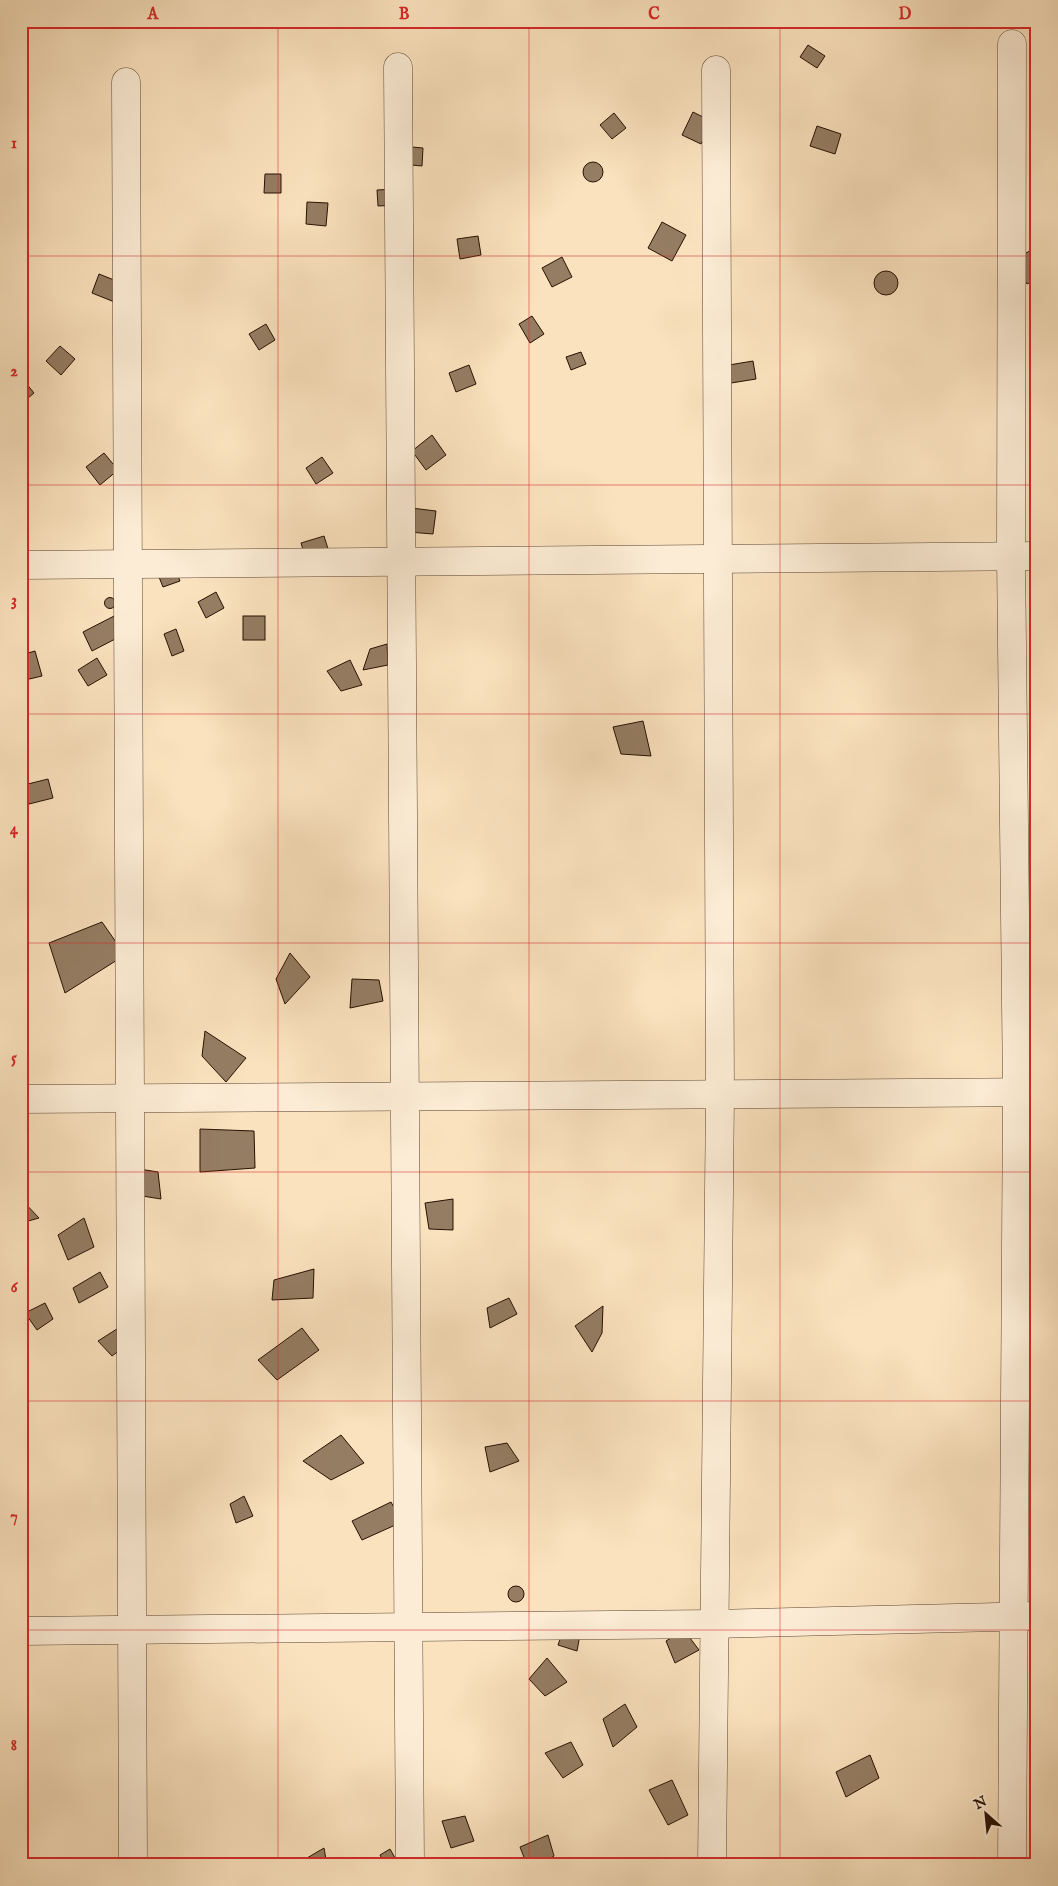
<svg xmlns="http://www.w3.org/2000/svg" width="1058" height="1886" font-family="'IM FELL English',serif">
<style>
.building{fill:#957d63;stroke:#271000}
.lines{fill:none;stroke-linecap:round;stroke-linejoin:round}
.minor-casing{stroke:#5c4430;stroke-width:29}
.minor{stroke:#fcecd5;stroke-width:28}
.grid{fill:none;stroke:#d62828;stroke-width:1;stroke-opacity:0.55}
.neatline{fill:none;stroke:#d62828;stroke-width:2}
.grid-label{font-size:16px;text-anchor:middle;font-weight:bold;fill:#d62828}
</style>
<rect width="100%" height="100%" fill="#fae2be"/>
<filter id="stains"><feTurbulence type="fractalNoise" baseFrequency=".004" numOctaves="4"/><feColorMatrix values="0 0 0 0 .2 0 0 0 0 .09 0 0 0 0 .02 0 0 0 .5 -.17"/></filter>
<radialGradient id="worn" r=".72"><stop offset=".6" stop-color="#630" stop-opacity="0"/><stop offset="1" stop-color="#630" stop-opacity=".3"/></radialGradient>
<g class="building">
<polygon points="808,45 825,56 817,68 800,57"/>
<polygon points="693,112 711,121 701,144 682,135"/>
<polygon points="614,113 626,128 612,139 600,125"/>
<polygon points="817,126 841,134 835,154 810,146"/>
<polygon points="401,146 423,148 422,166 400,164"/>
<circle cx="593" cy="172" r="10"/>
<polygon points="265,174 281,174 281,193 264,193"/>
<polygon points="397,189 398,205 378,206 377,190"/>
<polygon points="307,202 328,203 326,226 306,224"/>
<polygon points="662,222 686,235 672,261 648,248"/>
<polygon points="478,236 481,255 460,259 457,239"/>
<polygon points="1033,249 1037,255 1037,279 1027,284 1014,260"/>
<polygon points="562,257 572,277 552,287 542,268"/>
<circle cx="886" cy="283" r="12"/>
<polygon points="99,274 124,284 117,303 92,293"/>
<polygon points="532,316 544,334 530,343 519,324"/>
<polygon points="266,324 275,340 259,350 249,334"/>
<polygon points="60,346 75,359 61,375 46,361"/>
<polygon points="581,352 586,364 571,370 566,357"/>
<polygon points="753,361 756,379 725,384 723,366"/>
<polygon points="469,365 476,384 456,392 449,373"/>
<polygon points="21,377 34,393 21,404"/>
<polygon points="432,435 446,455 426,470 412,451"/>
<polygon points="104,453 118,470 100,485 86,467"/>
<polygon points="322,457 333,473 316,484 306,468"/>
<polygon points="411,508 436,511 433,534 408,532"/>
<polygon points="324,536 329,552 306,560 301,543"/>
<polygon points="174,565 180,581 163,587 157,572"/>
<polygon points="216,592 224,608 206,618 198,602"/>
<circle cx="110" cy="603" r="5.5"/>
<polygon points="118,614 121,636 92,651 83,632"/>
<rect x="243" y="616" width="22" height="24"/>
<polygon points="176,629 184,651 172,656 164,634"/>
<polygon points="387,644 388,665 363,670 370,649"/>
<polygon points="35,651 42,676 21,681 21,655"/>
<polygon points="97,658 107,675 88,686 78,670"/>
<polygon points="350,660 362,685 341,691 327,671"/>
<polygon points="643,721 651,756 621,754 613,727"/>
<polygon points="48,779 53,798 29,804 24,785"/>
<polygon points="102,922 125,955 65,993 49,943"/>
<polygon points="290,953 310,977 285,1004 276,979"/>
<polygon points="27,970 24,1003 21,1004 21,971"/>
<polygon points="352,979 379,980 383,1001 350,1008"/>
<polygon points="205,1031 246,1058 226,1082 202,1056"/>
<polygon points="200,1129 254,1131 255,1168 200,1172"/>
<polygon points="133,1168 158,1172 161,1199 136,1195"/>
<polygon points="21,1199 39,1218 21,1223"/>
<polygon points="453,1199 453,1230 429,1229 425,1203"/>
<polygon points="84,1218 94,1247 68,1260 58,1235"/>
<polygon points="314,1269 313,1298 272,1300 274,1280"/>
<polygon points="100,1272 108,1287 79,1303 73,1288"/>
<polygon points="509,1298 517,1314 490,1328 487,1308"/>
<polygon points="45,1303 53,1319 37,1330 25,1313"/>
<polygon points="603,1306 602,1333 592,1352 575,1326"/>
<polygon points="120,1327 128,1344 112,1356 98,1341"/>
<polygon points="302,1328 319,1350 277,1380 258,1360"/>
<polygon points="341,1435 364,1463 331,1480 303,1461"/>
<polygon points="507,1443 519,1461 490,1472 485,1447"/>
<polygon points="244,1496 253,1516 236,1523 230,1504"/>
<polygon points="391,1502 402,1522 362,1540 352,1521"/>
<circle cx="516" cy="1594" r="8"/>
<polygon points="581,1629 577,1651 558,1645 563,1631"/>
<polygon points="684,1630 699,1650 675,1663 666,1641"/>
<polygon points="547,1658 567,1682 545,1696 529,1679"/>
<polygon points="625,1704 637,1727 613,1747 603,1719"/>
<polygon points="571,1742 583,1765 563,1778 545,1753"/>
<polygon points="870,1755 879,1778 846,1797 836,1772"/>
<polygon points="672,1780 688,1815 668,1825 649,1790"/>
<polygon points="465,1816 474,1841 451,1848 442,1821"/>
<polygon points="548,1835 554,1856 538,1865 527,1865 520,1847"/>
<polygon points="324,1848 327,1865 295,1865"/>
<polygon points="390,1849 399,1865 385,1865 380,1855"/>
</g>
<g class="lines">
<g class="minor-casing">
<g id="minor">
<polyline points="398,67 410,1865"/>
<polyline points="126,82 133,1865"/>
<polyline points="21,565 1037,556"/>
<polyline points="21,1099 1037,1092"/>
<polyline points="21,1631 713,1624 1037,1616"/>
<polyline points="712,1865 720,1095 716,70"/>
<polyline points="1012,1865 1017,1092 1011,556 1012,44"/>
</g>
</g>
<use href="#minor" class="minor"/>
</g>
<path class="grid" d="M278 21V1865M529 21V1865M780 21V1865M21 256H1037M21 485H1037M21 714H1037M21 943H1037M21 1172H1037M21 1401H1037M21 1630H1037"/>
<rect width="1058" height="1886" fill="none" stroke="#fae2be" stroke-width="55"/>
<g transform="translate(986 1814) rotate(333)" stroke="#fcecd5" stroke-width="4" paint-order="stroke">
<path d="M0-4L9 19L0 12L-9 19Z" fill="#271000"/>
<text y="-8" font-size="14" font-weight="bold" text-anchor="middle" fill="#271000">N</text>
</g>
<rect x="28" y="28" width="1002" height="1830" class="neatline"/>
<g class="grid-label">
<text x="153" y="19">A</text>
<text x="404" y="19">B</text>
<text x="654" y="19">C</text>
<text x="905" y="19">D</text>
<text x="14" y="148">1</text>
<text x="14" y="376">2</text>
<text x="14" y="605">3</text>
<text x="14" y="834">4</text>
<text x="14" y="1063">5</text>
<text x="14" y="1292">6</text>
<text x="14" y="1521">7</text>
<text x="14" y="1750">8</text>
</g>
<rect width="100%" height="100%" filter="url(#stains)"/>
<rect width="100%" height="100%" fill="url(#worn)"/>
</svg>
